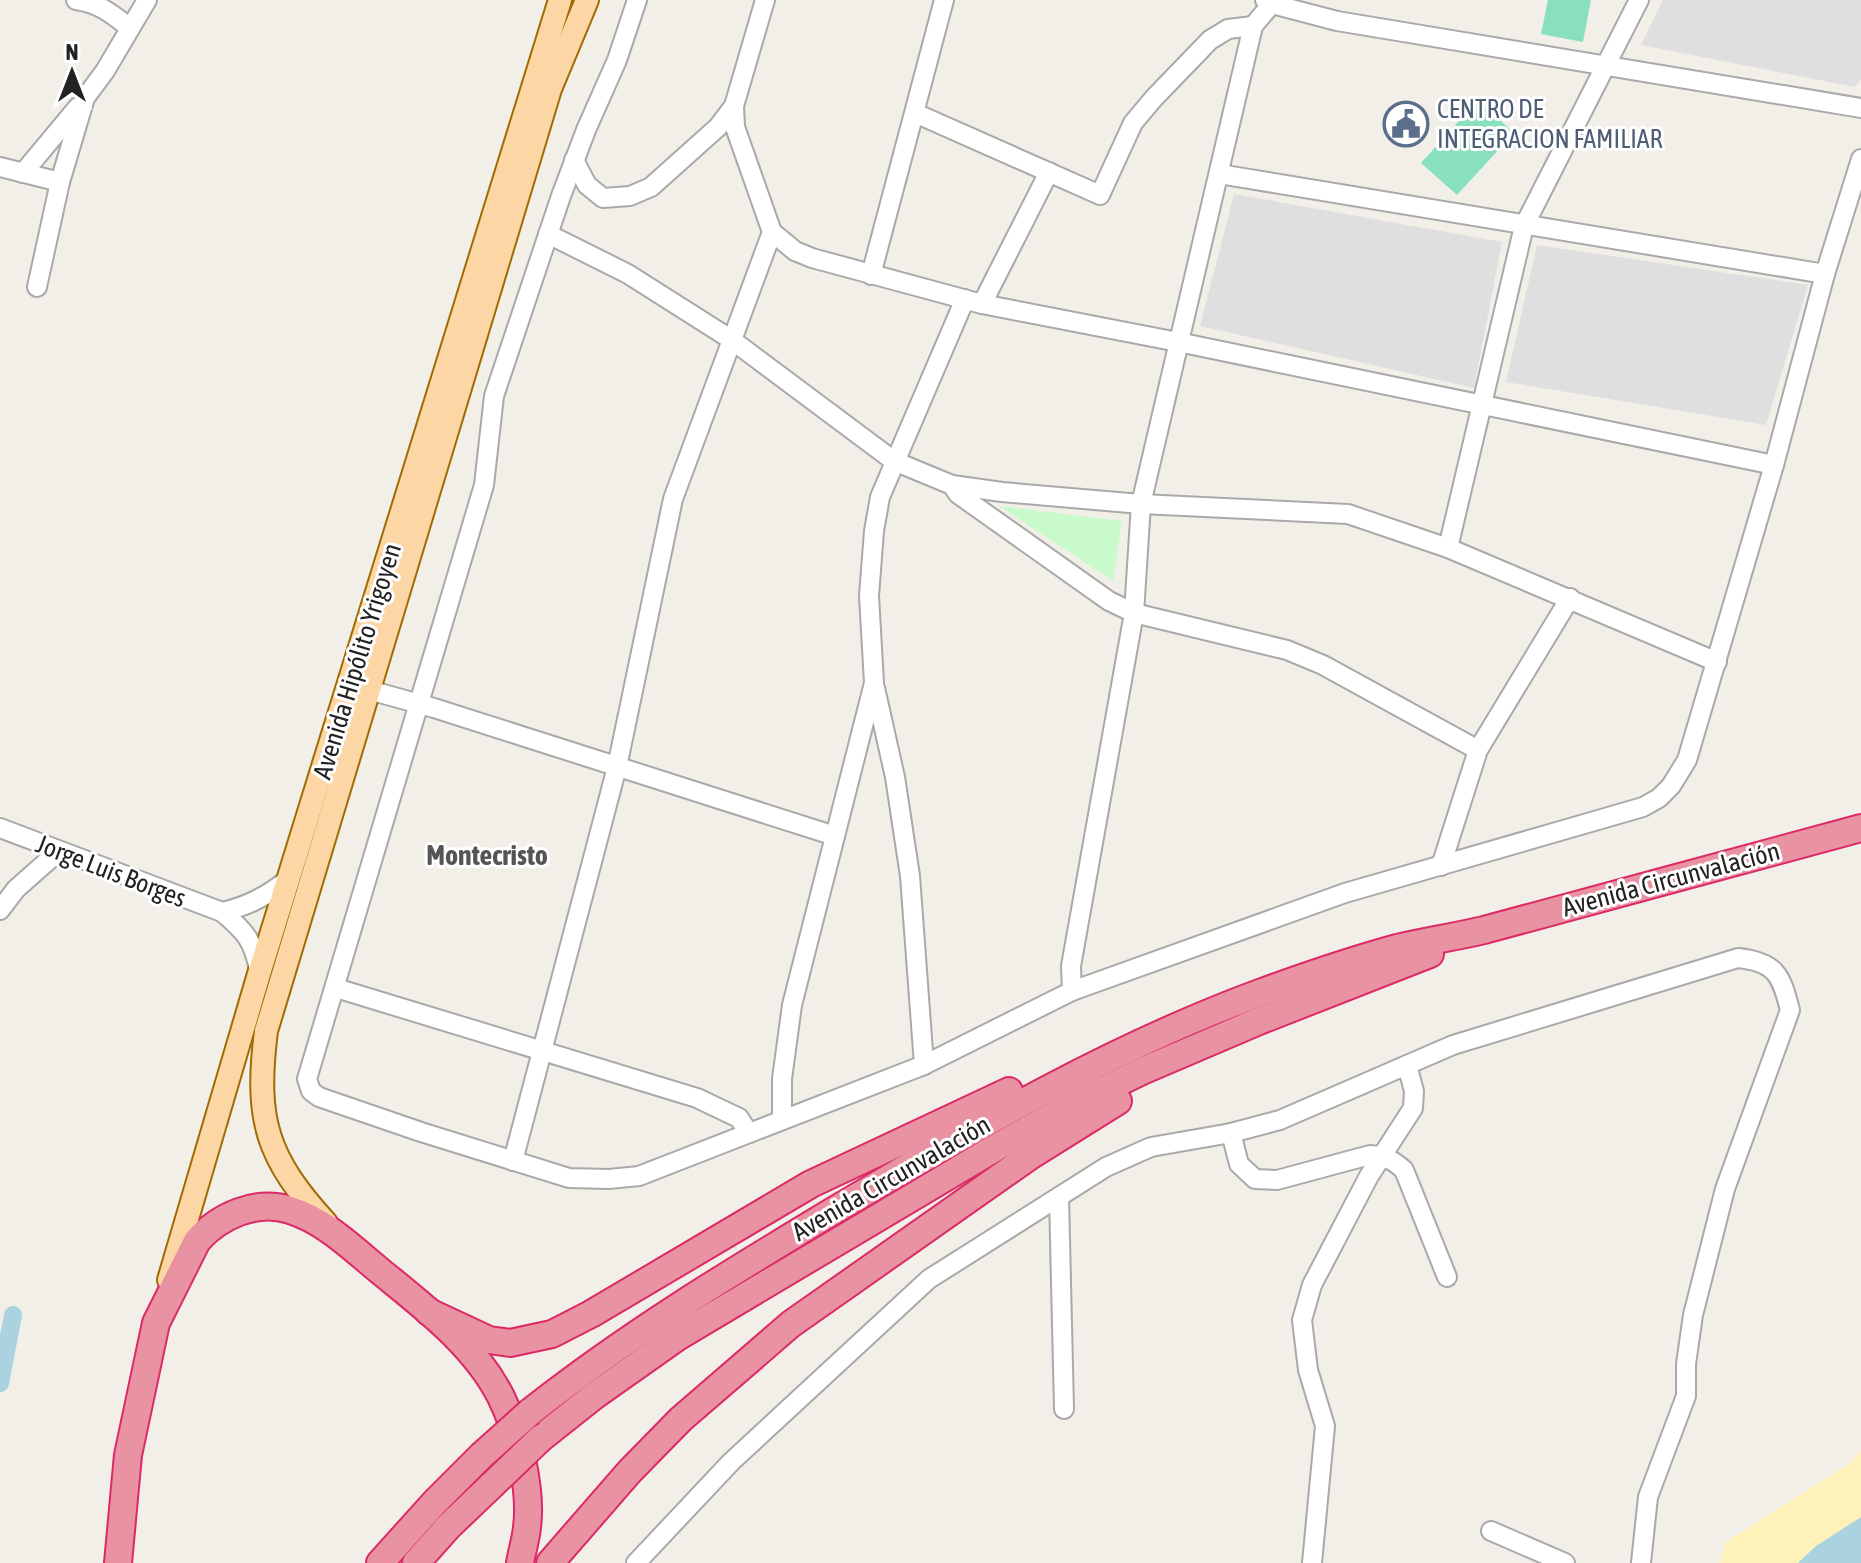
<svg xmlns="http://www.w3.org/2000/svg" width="1861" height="1563" font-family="'Asap Condensed',sans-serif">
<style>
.residential{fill:#e0dfdf}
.sand{fill:#fff1ba}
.park{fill:#c8facc}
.pitch{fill:#88e0be}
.water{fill:#aad3df}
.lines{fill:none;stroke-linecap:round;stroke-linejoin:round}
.canal{stroke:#aad3df;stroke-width:18}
.minor-casing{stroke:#a9a9a9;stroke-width:22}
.major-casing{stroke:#a06b00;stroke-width:26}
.highway-casing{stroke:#dc2a67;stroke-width:30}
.minor{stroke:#fff;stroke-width:18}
.major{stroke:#fcd6a4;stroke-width:22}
.highway{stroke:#e892a2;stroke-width:26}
.highway-bridge-casing{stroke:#dc2a67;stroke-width:30;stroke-linecap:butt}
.highway-bridge{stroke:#e892a2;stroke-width:26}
.labels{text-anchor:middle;stroke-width:6;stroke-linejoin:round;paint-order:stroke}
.service-label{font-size:26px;fill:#4e5e75;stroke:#fff;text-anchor:start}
.street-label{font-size:26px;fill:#222;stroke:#fff}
.neighbourhood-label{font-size:28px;font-weight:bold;fill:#555;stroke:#fff}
</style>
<rect width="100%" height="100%" fill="#f2efe9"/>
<g class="residential">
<polygon points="1663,0 1861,0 1861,79 1855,87 1641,45"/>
<polygon points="1234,194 1502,242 1474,388 1200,326"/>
<polygon points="1537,245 1808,285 1766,425 1506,382"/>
</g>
<polygon class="sand" points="1861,1451 1861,1517 1816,1546 1798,1563 1719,1563 1726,1542 1850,1463"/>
<polygon class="park" points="999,506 1122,521 1113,581"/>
<g class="pitch">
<polygon points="1548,0 1591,0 1583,42 1541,34"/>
<polygon points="1478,100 1514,133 1457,195 1421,163"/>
</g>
<polygon class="water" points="1861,1517 1861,1563 1798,1563 1816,1546"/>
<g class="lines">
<polyline class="canal" points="0,1383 13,1315"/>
<g class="minor-casing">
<g id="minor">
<path d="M76 0C99 3 112 14 130 28"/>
<polyline points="637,0 617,60 586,130 561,196 494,396 484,485 307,1079 311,1091 319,1097 421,1132 569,1178 609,1179 639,1176 924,1065 1072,991 1071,966 1134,613 1141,504 1253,26 1275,0"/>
<polyline points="1265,0 1272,4 1337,21 1861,108"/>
<polyline points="734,106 735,127 772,232 795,251 812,258 982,304 1178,342 1774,465"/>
<polyline points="915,113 1100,195 1133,123 1154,98 1210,40 1228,29 1253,26"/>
<polyline points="574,160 587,185 603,198 630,196 651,187 718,127 734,106 765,0"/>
<polyline points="0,167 60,182"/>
<polyline points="23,173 78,107"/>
<polyline points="1219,174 1825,274"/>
<polyline points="548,234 628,274 732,340 894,461 952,485 1002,492 1141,504 1348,514 1448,548 1717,662"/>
<polyline points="871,275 944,0"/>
<polyline points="37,287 60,182 85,98 105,71 147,0"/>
<polyline points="982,304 1049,172"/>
<polyline points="952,485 958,494 1109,601 1134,613 1287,650 1323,665 1478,750"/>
<polyline points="1448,548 1524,226 1639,0"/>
<polyline points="875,688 895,777 910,876 924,1065"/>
<polyline points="369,690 434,708 835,836"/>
<path d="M0 828 222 912C245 931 254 941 259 971"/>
<polyline points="1441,866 1478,750 1570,598"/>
<polyline points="0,910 16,889 59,851"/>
<path d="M222 912C249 906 268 895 290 878"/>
<polyline points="336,988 697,1098 739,1118 749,1133"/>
<polyline points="1072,991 1345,893 1643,807 1659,798 1671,786 1687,760 1774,465 1825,274 1861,159"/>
<polyline points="782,1120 782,1079 792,1005 874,683 869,596 874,531 880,497 965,299"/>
<path d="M1231 1133 1239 1164 1255 1179 1277 1180 1370 1155C1385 1156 1393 1160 1404 1170L1447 1277"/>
<polyline points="513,1161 617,767 673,499 772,232"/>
<polyline points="1059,1197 1064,1409"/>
<polyline points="1491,1531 1565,1563"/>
<path d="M636 1563 731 1462 929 1279 1106 1167 1151 1147 1231 1133 1280 1120 1453 1045 1738 958C1776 962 1781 975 1790 1010L1725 1189 1693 1315 1686 1364V1396L1648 1497 1641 1563"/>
<polyline points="1312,1563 1325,1426 1308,1370 1302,1320 1312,1285 1369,1176 1413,1108 1414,1091 1407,1065"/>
</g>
</g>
<g class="major-casing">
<g id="major">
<path d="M326 1223C266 1157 255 1120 266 1031L550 89 587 0"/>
<polyline points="169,1280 259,974 560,0"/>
</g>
</g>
<g class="highway-casing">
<g id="highway">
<polyline points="429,1312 489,1340 510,1343 552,1334 591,1314 811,1184 1009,1091"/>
<path d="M530 1412C631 1332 740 1267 850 1201 981 1124 1114 1047 1257 994 1303 977 1350 961 1397 948 1426 941 1455 937 1484 930 1610 897 1735 861 1861 828"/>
<polyline points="541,1438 594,1396 679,1336 995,1148 1070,1106 1142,1071 1259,1021 1430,954"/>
<path d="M118 1563 128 1455 156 1323 197 1241C219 1216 256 1199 290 1210 325 1221 352 1248 380 1271 424 1307 475 1345 501 1397 518 1431 532 1490 527 1527 526 1539 522 1551 520 1563"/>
<polyline points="380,1563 435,1502 481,1456"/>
<polyline points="416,1563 448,1527 492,1485"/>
<polyline points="550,1563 630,1471 681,1419 791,1324 1030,1156 1118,1101"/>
</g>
</g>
<use href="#minor" class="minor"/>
<use href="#major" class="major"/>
<use href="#highway" class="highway"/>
<g class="highway-bridge-casing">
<g id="highway-bridge">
<polyline points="481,1456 530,1412"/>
<polyline points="492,1485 541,1438"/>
</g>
</g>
<use href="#highway-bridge" class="highway-bridge"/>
</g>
<defs>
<g id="civic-ring" transform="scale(2.3)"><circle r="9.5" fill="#fff" stroke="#5c6f8a" stroke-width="1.5"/><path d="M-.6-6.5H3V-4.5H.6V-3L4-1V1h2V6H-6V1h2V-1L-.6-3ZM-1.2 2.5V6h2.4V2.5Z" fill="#5c6f8a"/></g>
</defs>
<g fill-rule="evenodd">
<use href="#civic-ring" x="1406" y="124"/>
</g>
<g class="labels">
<g class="service-label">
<text x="1437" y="118">CENTRO DE<tspan x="1437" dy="30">INTEGRACION FAMILIAR</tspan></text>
</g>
<g class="street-label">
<text transform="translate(357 661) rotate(-73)" y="9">Avenida Hipólito Yrigoyen</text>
<text transform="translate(111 871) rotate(21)" y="9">Jorge Luis Borges</text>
<text transform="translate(1671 879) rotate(-15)" y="9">Avenida Circunvalación</text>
<text transform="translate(891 1178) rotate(-30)" y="9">Avenida Circunvalación</text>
</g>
<g class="neighbourhood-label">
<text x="487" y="865">Montecristo</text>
</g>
</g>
<g transform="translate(72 72)" stroke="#ffffff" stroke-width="6" paint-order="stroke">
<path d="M0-6L14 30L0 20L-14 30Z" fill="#222222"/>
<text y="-12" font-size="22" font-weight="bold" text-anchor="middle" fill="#222222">N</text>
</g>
</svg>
